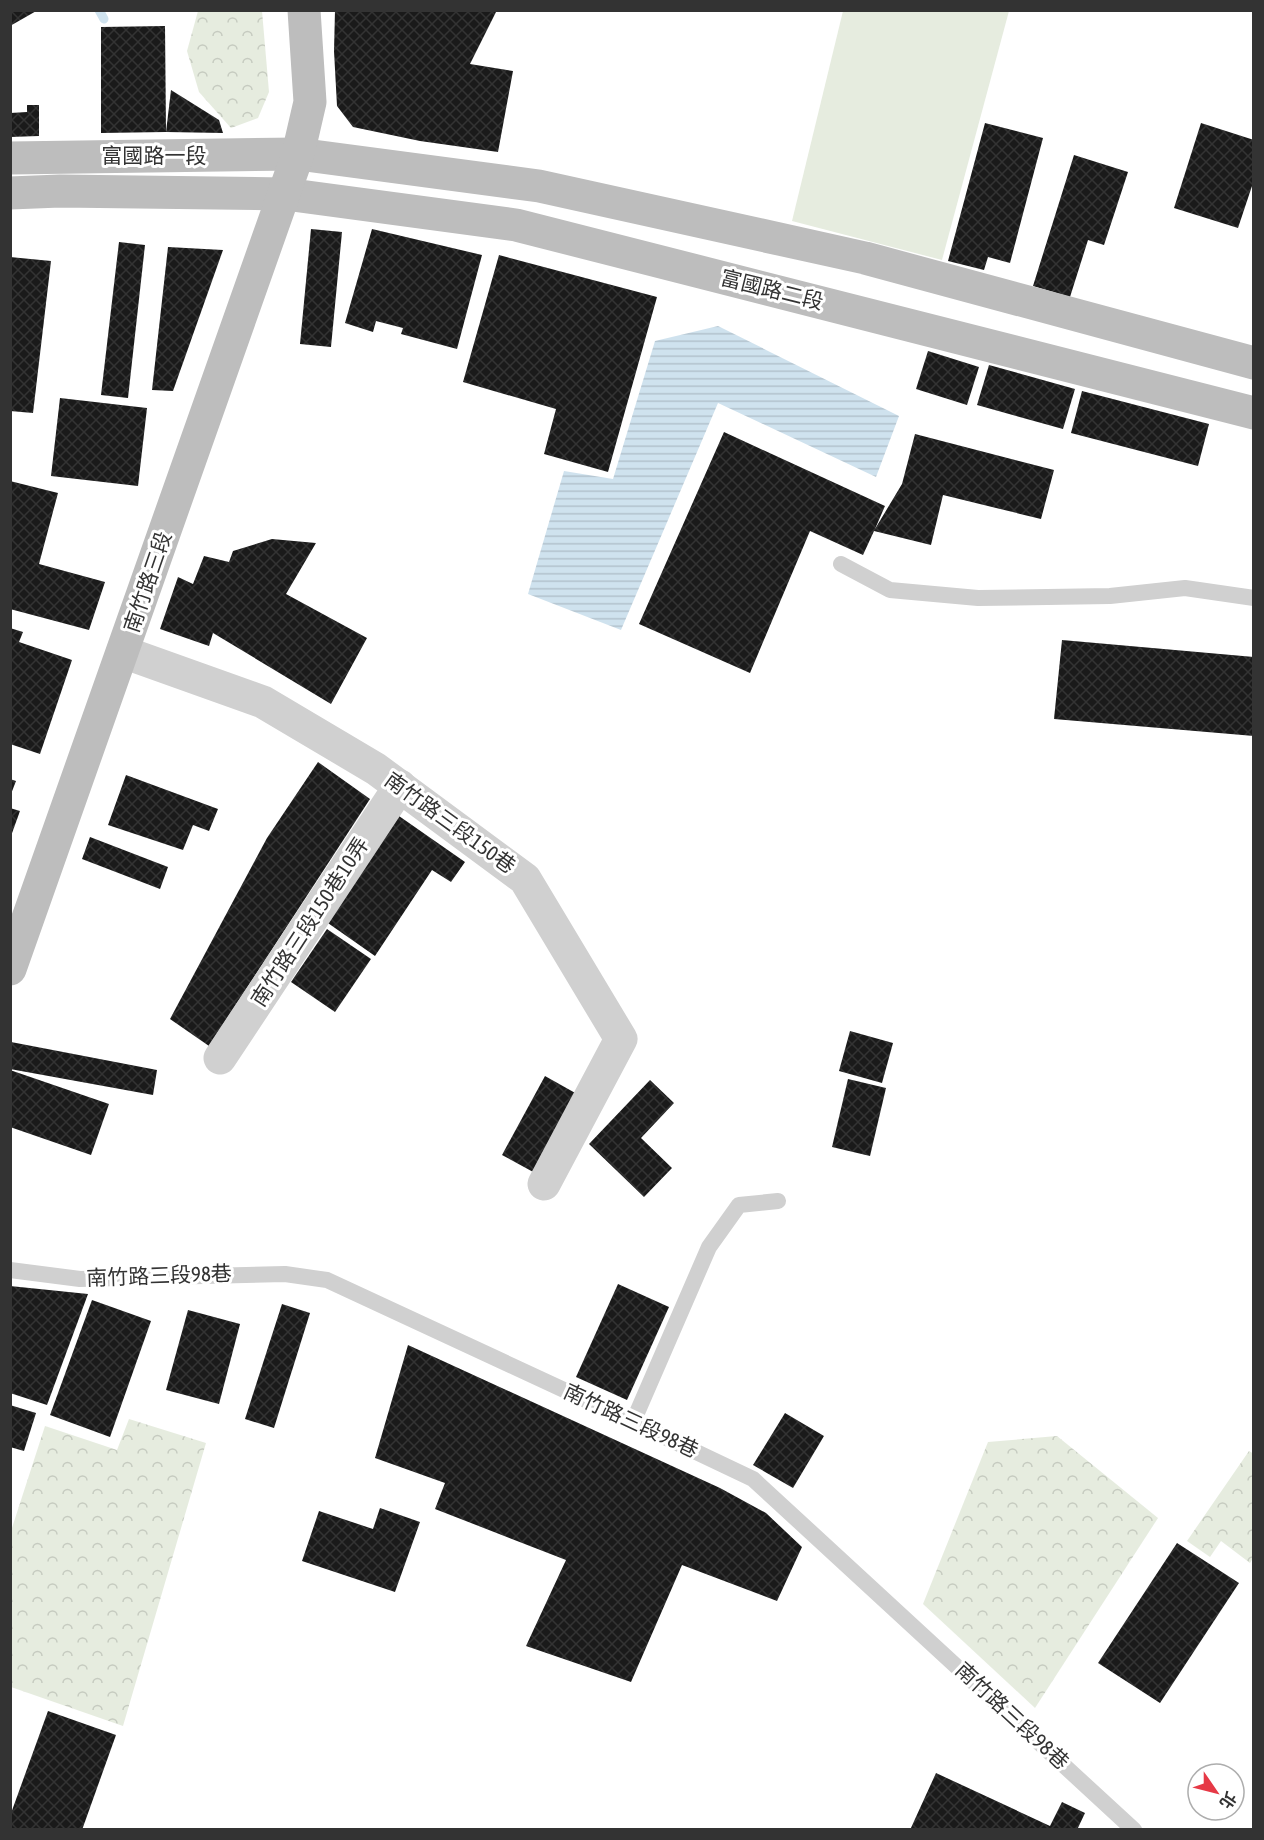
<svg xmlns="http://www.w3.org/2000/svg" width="1264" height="1840" font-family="'Asap Condensed','Noto Sans TC',sans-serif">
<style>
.grass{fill:#e6ecdf}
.forest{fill:url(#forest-crowns)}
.water{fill:url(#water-rules)}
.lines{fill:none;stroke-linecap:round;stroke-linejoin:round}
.stream{stroke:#cfe2ee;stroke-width:9}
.building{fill:url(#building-cross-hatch)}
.lane{stroke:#d0d0d0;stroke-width:16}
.street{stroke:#d0d0d0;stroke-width:33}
.secondary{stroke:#bdbdbd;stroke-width:33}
.labels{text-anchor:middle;stroke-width:6;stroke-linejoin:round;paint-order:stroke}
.street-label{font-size:21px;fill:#333;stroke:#fff}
</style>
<defs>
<pattern id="forest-crowns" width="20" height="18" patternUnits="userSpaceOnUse" patternTransform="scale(1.5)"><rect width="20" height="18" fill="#e6ecdf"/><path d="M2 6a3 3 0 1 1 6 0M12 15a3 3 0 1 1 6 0" fill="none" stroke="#c6cbc0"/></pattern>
<pattern id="water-rules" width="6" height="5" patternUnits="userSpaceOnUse" patternTransform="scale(1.5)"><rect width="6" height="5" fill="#cfe2ee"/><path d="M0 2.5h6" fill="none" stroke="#b2c2cd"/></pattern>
<pattern id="building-cross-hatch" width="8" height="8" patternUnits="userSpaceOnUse" patternTransform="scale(1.5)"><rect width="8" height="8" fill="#1a1a1a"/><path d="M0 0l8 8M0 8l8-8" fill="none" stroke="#333"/></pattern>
</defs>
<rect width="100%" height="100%" fill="#fff"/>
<polygon class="grass" points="843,11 1009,11 942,260 792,221"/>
<g class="forest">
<polygon points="198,11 262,11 269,92 258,118 231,128 199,92 187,51"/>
<polygon points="129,1419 206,1443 123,1726 11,1687 11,1531 45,1426 117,1450"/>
<polygon points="1057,1436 1158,1518 1035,1708 923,1604 988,1442"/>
<polygon points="1249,1451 1254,1454 1253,1558 1250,1563 1221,1541 1210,1557 1187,1541"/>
</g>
<polygon class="water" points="718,326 899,416 876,477 718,403 621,630 528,594 564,471 613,479 655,341"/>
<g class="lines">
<polyline class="stream" points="99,10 104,19"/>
</g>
<g class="building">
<polygon points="10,10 38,10 10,26"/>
<polygon points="335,10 497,10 470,64 513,71 498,152 420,141 353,127 337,106 334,51"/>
<polygon points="165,26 166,132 101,133 101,27"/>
<polygon points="171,90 219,120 223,133 166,132"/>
<polygon points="27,105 39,105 39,136 10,137 10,113 27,112"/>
<polygon points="985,123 1043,138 1010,263 988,257 984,270 948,261"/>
<polygon points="1201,123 1254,140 1254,180 1238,228 1174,208"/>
<polygon points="1074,155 1128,172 1104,245 1088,240 1070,297 1033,286"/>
<polygon points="311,229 342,232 331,347 300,344"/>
<polygon points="372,229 482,255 457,349 401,334 403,328 376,321 373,332 345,323"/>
<polygon points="119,242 145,245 128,398 101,395"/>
<polygon points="168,247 223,250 173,391 152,390"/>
<polygon points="499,255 657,297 608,472 544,454 556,409 463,382"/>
<polygon points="10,257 51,261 33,413 10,411"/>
<polygon points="928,351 979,367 967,405 916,389"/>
<polygon points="989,365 1075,389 1063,429 977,405"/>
<polygon points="1082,391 1209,424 1198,466 1071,433"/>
<polygon points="60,398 147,408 138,486 51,476"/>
<polygon points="724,432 885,506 875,529 902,484 915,434 1054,470 1041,519 943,495 931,545 874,531 863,555 810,531 750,673 639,624"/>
<polygon points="10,481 58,493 39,564 105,582 89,630 10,609"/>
<polygon points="272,539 316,543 286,594 367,638 331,704 213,633 209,646 160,629 178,577 193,584 204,556 229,562 233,551"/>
<polygon points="10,628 23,632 19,642 72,660 40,754 10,744"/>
<polygon points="1062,640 1254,657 1254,736 1054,719"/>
<polygon points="318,762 370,799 209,1046 170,1019 267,838"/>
<polygon points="126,775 218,809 209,831 193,825 183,850 108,825"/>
<polygon points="10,779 16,781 11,794 10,794"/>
<polygon points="10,808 20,811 11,836 10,836"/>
<polygon points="399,816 465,862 451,882 432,870 375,956 325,921"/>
<polygon points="90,837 168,867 160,889 82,859"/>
<polygon points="327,929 371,959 335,1012 291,982"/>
<polygon points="850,1031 893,1043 882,1083 839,1071"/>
<polygon points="11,1042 157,1070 153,1095 10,1069"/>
<polygon points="10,1070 109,1104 91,1155 10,1127"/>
<polygon points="545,1076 577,1094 535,1173 502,1155"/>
<polygon points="848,1079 886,1088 870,1156 832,1147"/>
<polygon points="650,1080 674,1103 641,1138 672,1168 644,1197 589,1144"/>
<polygon points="618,1284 669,1307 627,1400 576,1377"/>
<polygon points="10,1286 88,1294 47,1405 10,1393"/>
<polygon points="92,1300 151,1321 110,1437 50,1415"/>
<polygon points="282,1304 310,1313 274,1428 245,1419"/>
<polygon points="188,1310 240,1324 219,1404 166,1390"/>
<polygon points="408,1345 720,1488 766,1513 802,1547 777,1601 682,1565 631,1682 526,1646 566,1560 435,1509 445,1483 375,1458"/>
<polygon points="10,1405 36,1413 24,1451 10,1447"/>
<polygon points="785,1413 824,1436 793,1488 753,1465"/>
<polygon points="380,1508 420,1522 395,1592 302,1561 319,1511 373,1529"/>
<polygon points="1177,1543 1239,1583 1160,1703 1098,1663"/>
<polygon points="48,1711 116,1735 82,1830 10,1830 10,1816"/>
<polygon points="936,1773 1050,1826 1062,1802 1085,1813 1077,1830 910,1830"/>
</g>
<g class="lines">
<g class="lane">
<polyline points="841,564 890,590 978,598 1110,596 1185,588 1254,598"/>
<polyline points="10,1270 80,1279 285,1274 327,1280 633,1422 753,1479 1134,1830"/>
<polyline points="633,1422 709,1247 739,1205 778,1201"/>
</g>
<g class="street">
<polyline points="123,652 263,702 376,769 525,879 621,1039 544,1184"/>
<polyline points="220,1058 400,786"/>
</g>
<g class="secondary">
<polyline points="10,158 298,154 539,186 865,258 1254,363"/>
<polyline points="10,193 60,191 285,194 516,225 1254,413"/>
<polyline points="10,969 298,154 310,102 304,10"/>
</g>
</g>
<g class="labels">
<g class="street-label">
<text x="154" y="163">富國路一段</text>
<text transform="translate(772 290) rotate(14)" y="7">富國路二段</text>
<text transform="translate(148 582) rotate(-71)" y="7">南竹路三段</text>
<text transform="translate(450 823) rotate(36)" y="7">南竹路三段150巷</text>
<text transform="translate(310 922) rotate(-57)" y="7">南竹路三段150巷10弄</text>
<text transform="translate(159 1276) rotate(-2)" y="7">南竹路三段98巷</text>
<text transform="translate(631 1421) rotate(25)" y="7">南竹路三段98巷</text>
<text transform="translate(1012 1716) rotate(43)" y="7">南竹路三段98巷</text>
</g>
</g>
<rect width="1264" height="1840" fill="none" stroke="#333333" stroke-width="24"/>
<g transform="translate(1216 1792) rotate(125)"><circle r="28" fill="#ffffff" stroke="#adadad" stroke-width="1.5"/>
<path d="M0-4.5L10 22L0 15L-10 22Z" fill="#e63946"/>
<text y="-9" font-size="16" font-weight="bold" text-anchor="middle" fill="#333333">北</text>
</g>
</svg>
